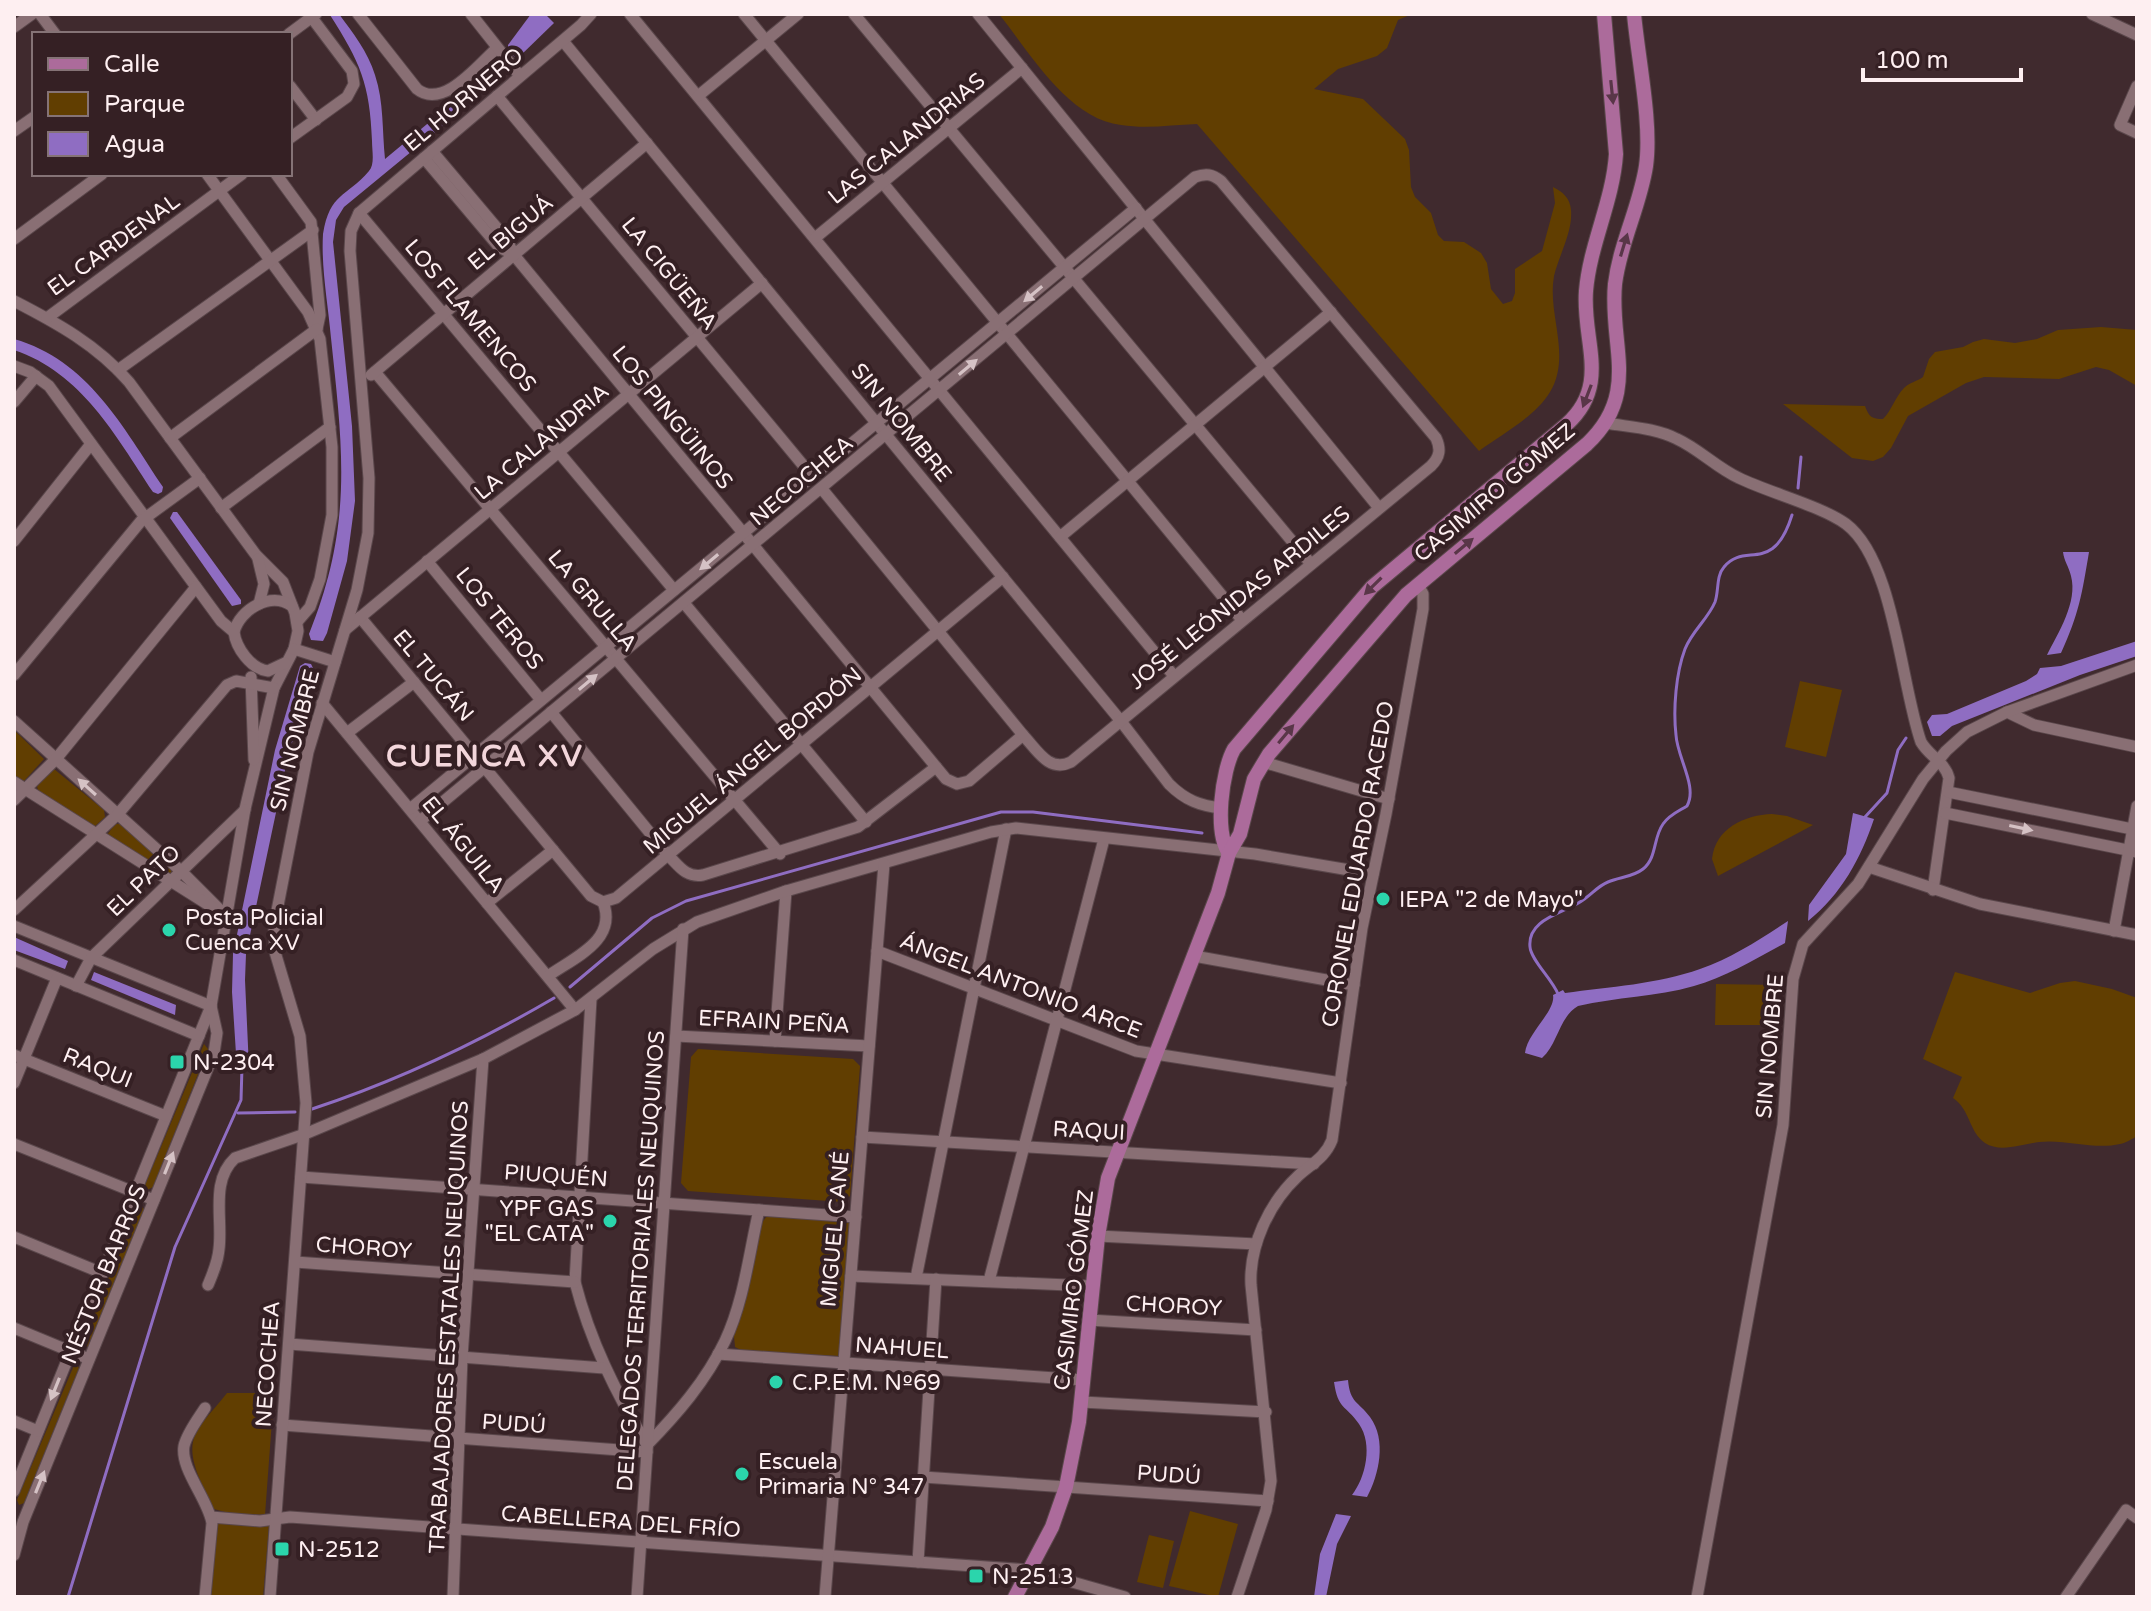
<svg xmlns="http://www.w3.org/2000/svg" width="2151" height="1611" font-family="'Varela Round',sans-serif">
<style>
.green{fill:#613e01}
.water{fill:#8f6dc2}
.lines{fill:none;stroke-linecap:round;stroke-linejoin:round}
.stream{stroke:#8f6dc2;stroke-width:3}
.minor-casing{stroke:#5a474b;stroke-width:13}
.major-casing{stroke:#5a474b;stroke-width:16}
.minor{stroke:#896f74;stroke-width:11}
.major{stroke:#ac6b9b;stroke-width:14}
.oneway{fill:#593648}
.oneway2{fill:#d5c2c5}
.poi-dot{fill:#2bd5ac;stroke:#352024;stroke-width:3}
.labels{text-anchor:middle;stroke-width:8;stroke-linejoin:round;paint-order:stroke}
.street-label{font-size:22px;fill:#feeff1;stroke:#352024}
.poi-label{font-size:22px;fill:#feeff1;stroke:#352024;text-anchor:start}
.district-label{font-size:30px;font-weight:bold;letter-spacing:2px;fill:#f3d6db;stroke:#352024}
</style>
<rect width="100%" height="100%" fill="#402a2e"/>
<g class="green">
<path d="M999 14H1412L1398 20 1387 48 1377 56 1338 69 1314 89 1363 99 1405 139 1409 150 1411 187 1415 197 1431 213 1438 235 1444 241 1464 242 1481 253 1487 263 1491 289 1503 304 1512 301 1515 293V269L1542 251 1555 203 1553 187C1563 192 1570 198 1571 210 1573 232 1559 255 1554 276 1547 315 1572 355 1550 392 1535 417 1502 434 1479 451L1197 124C1172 125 1146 129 1121 125 1068 119 1030 53 999 14Z"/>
<path d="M2101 327 2137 330V386L2109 370 2096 367 2059 379 1984 377 1966 383 1908 416 1891 448 1883 457 1873 461 1852 458 1783 404 1865 406C1869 417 1872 419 1883 419 1892 410 1895 397 1904 388 1910 382 1916 382 1923 377L1929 359 1935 352 1963 347 1973 342 1984 339 2015 343 2037 339 2058 330Z"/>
<polygon points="1800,681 1842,690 1826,757 1785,747"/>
<polygon points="14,730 44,759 24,781 14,778"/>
<polygon points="54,769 104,810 105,817 94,827 38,792 37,785"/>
<path d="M1772 814 1787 816 1813 825 1718 876 1712 859C1715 828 1745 815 1772 814Z"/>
<polygon points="115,824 121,824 171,869 172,875 107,835"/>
<path d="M1955 972 2030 993 2060 983 2075 981 2112 989 2137 998V1136C2132 1139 2126 1143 2120 1144 2094 1150 2066 1139 2039 1142 2023 1144 2000 1153 1985 1143 1969 1132 1970 1109 1953 1098L1962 1077 1923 1059Z"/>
<polygon points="1716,984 1777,985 1777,1025 1715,1025"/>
<polygon points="204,1044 208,1049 153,1187 147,1190 145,1185"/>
<polygon points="698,1049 853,1059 860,1066 850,1196 843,1202 688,1191 681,1183 691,1057"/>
<polygon points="140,1204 144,1209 88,1346 83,1348 81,1343"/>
<polygon points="767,1216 851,1223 839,1356 743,1351 735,1347 734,1336 760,1225"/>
<polygon points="75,1363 79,1368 24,1503 19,1505 17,1500"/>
<path d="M227 1393H274L265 1515 229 1513 214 1509C208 1500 204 1490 200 1480 181 1435 200 1428 227 1393Z"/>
<polygon points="1190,1511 1238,1524 1218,1597 1169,1586"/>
<polygon points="215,1522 269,1526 263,1597 209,1597"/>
<polygon points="1149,1535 1174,1541 1163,1588 1137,1582"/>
</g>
<g class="water">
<path d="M339 14C353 33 368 52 375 75 384 102 382 131 385 159L474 85 493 64 502 69V74L485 91 344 207 336 220 333 242 352 426 355 501 347 561 327 633 323 641 311 640 309 634C353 525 343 451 331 338 328 304 321 268 323 234 330 192 346 198 369 171 375 164 372 151 372 141 370 84 360 62 330 15Z"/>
<polygon points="531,14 545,14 554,23 519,57 515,57 508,51 508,45"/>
<path d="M14 339C88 360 123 427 163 487L162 492 158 494 153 492C115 435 82 373 14 350Z"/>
<polygon points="173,512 177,512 241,600 241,604 232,606 170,518"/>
<path d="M2063 552H2089C2082 594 2079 614 2061 653L2047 655C2058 633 2078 602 2071 576 2069 567 2064 561 2063 552Z"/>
<polygon points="2137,641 2137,656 2080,675 1952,726 1940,736 1932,736 1927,722 1932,715 1947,714 2026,681 2037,674 2040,668 2061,666"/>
<polygon points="305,663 311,664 314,670 288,756 246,954 245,980 249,1068 237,1069 232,992 233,954 275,750 300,666"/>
<path d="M1853 813 1874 819C1861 858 1841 895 1808 921L1809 905 1846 854Z"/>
<path d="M1788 921 1785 943C1755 959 1726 977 1694 986 1656 997 1616 997 1578 1006 1559 1017 1558 1044 1542 1058L1525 1053C1527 1033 1556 1011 1553 995L1563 990 1565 993C1609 987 1658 984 1700 969 1732 958 1760 939 1788 921Z"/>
<polygon points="14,937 68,961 65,969 14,950"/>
<polygon points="94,972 176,1005 175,1015 91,980"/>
<path d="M1348 1380C1350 1403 1358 1401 1370 1417 1387 1440 1379 1475 1367 1497L1352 1495C1366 1477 1373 1444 1359 1424 1345 1404 1338 1410 1334 1382Z"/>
<polygon points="1336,1514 1351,1516 1337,1544 1326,1597 1314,1597 1320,1554"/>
</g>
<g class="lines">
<g class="stream">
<polyline points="1798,488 1801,457"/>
<polyline points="1865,817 1887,793 1898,750 1906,738"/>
<polyline points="570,987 652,918 686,901 1001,812 1033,812 1202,833"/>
<path d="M1558 994C1552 979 1531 960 1530 947 1527 918 1566 913 1583 900 1592 894 1598 886 1608 882 1620 877 1633 877 1643 869 1657 858 1653 838 1663 824 1669 815 1679 811 1687 806 1698 787 1677 757 1676 735 1673 709 1676 673 1685 649 1692 631 1708 619 1715 602 1719 591 1716 576 1724 567 1745 541 1773 576 1792 515"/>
<path d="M312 1109C397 1081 477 1043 554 998"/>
<polyline points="238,1113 295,1112"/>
<polyline points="68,1597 175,1247 241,1100 242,1067"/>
</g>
<g class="minor-casing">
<g id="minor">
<polyline points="40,14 55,34"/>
<path d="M358 14 417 89C443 110 478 65 497 48"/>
<polyline points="471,14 520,76"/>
<polyline points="630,14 1174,676"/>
<polyline points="744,14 1242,620"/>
<polyline points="854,14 1311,564"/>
<polyline points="978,14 1379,508"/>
<polyline points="2092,14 2137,35"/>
<polyline points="14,27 32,14"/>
<polyline points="289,34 316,14"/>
<path d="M563 41 1120 720 1169 784C1185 800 1200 806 1222 808"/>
<polyline points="290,86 316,120"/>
<polyline points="2137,86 2120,125 2137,133"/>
<polyline points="497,96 812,476"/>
<polyline points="698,96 798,14"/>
<polyline points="14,131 34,117"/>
<polyline points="290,138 347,97 354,84 352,71 309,14"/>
<polyline points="432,151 507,240 514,255 946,779 957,784 969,781 1023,735"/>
<polyline points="424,158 499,247 514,255"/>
<polyline points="207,174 308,312 320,339 332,447 332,515 320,579 310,607 297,622"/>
<polyline points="276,174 311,222 320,315 317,329"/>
<polyline points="359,213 674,590"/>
<polyline points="815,238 1022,68"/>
<polyline points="14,239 102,174"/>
<path d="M14 301C57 323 97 345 129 382L256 555 283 582 295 613 298 631 294 649 274 688 245 809 211 1006 14 1491"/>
<polyline points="47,318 242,174"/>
<polyline points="14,366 30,372 49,386 221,621 234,632"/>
<polyline points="118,370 313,230"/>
<polyline points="375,372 780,854"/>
<polyline points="371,375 647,143"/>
<polyline points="14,402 36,376"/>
<path d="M1606 423C1629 427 1656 428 1677 439 1699 449 1717 468 1739 478 1770 493 1821 506 1846 524 1894 560 1901 685 1921 742 1929 756 1945 762 1949 778L1933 890"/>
<polyline points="170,438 317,329"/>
<polyline points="221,508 330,427"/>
<polyline points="1060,537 1331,312"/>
<polyline points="14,541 91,444"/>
<polyline points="258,559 264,584 259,604"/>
<polyline points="427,561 541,700"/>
<polyline points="684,603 866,822"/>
<polyline points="360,617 591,896 603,902"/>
<polyline points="345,630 762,283"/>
<polyline points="294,649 335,662"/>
<path d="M285 663 268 671C251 669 236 648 234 632 240 609 271 591 292 606"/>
<polyline points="14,675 141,521 200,478"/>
<polyline points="251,677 254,760"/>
<polyline points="322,703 575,1010"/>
<path d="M551 712 668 855C679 866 686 878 703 875L858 827 936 767"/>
<polyline points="2007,712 2034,725 2137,747"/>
<polyline points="14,721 182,872 226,916"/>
<polyline points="347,733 414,682"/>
<polyline points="1263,762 1389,799"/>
<polyline points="14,782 212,907"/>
<polyline points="1948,792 2137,830"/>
<polyline points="14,800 56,759 196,587"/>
<polyline points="410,809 1136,208"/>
<polyline points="1945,813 2137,852"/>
<path d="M420 821 1195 177C1206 173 1212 174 1221 181L1436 438C1441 449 1440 457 1431 466L1071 762C1049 773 1037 750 1023 735L822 489"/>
<polyline points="1869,867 1980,904 2137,935"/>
<polyline points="603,902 616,898 1003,577"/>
<polyline points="487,903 553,850"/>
<polyline points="14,910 118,814 227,685 236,681 274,688"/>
<polyline points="14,926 211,1006"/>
<polyline points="2114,931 2137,806"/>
<polyline points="877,951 1136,1051 1341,1083"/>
<polyline points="1194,956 1354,985"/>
<polyline points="14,960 199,1036"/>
<path d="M548 976C575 957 618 940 603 902"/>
<polyline points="76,986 91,958 245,810"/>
<path d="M591 999 575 1282C590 1341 616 1393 647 1445 677 1414 706 1381 725 1341 744 1301 749 1253 759 1210"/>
<polyline points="676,1036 869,1046"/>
<polyline points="775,1041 786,891"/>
<polyline points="14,1055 166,1116"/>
<polyline points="14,1083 57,978"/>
<polyline points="862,1137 1314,1164"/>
<polyline points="14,1144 154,1200"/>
<polyline points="301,1177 856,1217"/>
<polyline points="1098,1236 1256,1244"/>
<polyline points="14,1237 102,1273"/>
<polyline points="295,1262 575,1282"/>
<polyline points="851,1276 1092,1286"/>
<polyline points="916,1278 1006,829"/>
<polyline points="989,1281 1104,839"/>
<path d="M208 1285C213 1273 218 1262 219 1249 223 1219 210 1181 235 1158L305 1134 483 1059 575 1010 653 949 697 922 786 891 991 832 1016 828 1255 854 1373 874"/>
<polyline points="1089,1320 1256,1330"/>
<polyline points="14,1328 89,1359"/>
<polyline points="289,1344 604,1368"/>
<polyline points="718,1354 1084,1380"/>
<polyline points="1082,1402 1266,1412"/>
<polyline points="14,1421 38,1431"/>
<polyline points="282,1425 647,1452"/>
<polyline points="923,1477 1268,1501"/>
<polyline points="211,1517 260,1521 290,1517 1030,1570 1125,1597"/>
<polyline points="14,1555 23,1522 214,1053 217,1033 211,1006"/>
<polyline points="918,1562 936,1279"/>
<path d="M205 1597 212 1523C208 1499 180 1469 184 1446 187 1433 198 1419 205 1408"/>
<polyline points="270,1597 306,1103 300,1036 275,952 274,926 308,752 357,590 368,533 369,478 350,251 351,231 359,213 581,25 591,14"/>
<polyline points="453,1597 462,1357 483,1059"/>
<polyline points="637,1597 683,929"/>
<polyline points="825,1597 884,864"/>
<path d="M1237 1597 1266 1510 1271 1481 1251 1285C1249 1246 1269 1203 1298 1176 1311 1164 1325 1158 1332 1140L1362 928 1386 814 1423 609V594L1418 585"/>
<polyline points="1697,1597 1783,1125 1793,979 1803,944 1858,884 1923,779 1946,751 1967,732 2007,712 2137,665"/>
<polyline points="2066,1597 2126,1510 2137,1518"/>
</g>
</g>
<g class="major-casing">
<g id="major">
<path d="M1229 853C1214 833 1222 770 1234 749L1372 587 1567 424C1611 384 1582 341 1586 291 1590 244 1613 201 1616 154L1604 14"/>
<path d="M1015 1597 1052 1527 1066 1487 1079 1422 1098 1236 1108 1178 1218 893 1229 853 1240 834 1254 779 1269 754 1406 595 1587 444C1641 393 1609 345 1615 284 1620 243 1640 206 1646 166 1652 124 1638 58 1634 14"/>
</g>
</g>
<use href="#minor" class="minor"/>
<use href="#major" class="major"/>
</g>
<defs><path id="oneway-solid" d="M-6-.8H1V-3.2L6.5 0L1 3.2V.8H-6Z" transform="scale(2)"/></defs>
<g class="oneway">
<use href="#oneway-solid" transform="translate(1612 92) rotate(84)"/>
<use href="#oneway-solid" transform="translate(1624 245) rotate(-73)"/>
<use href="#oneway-solid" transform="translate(1587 396) rotate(111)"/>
<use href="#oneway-solid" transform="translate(1464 546) rotate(-40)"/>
<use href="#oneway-solid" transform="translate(1373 586) rotate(135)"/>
<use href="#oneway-solid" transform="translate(1286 734) rotate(-50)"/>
</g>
<g class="oneway2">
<use href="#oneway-solid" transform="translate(1033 294) rotate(140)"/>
<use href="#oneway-solid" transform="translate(968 367) rotate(-40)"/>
<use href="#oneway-solid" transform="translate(709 562) rotate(140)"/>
<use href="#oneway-solid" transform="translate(588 682) rotate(-40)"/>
<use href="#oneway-solid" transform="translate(87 787) rotate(-138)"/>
<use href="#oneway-solid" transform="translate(2021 828) rotate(12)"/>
<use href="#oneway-solid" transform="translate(169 1163) rotate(-68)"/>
<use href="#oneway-solid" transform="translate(55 1389) rotate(112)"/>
<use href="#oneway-solid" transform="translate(40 1482) rotate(-68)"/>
</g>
<g class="poi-dot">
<circle cx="1383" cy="899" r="8"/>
<circle cx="169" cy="930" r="8"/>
<rect x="169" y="1054" width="16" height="16" rx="4"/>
<circle cx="610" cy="1221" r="8"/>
<circle cx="776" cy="1382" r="8"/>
<circle cx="742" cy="1474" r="8"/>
<rect x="274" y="1541" width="16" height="16" rx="4"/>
<rect x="968" y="1568" width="16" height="16" rx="4"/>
</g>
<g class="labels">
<g class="street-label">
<text transform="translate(463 99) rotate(-40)" y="8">EL HORNERO</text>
<text transform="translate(906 138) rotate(-39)" y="8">LAS CALANDRIAS</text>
<text transform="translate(510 232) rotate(-40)" y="8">EL BIGUÁ</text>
<text transform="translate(113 244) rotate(-36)" y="8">EL CARDENAL</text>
<text transform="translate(670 273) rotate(51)" y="8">LA CIGÜEÑA</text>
<text transform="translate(471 315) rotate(50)" y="8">LOS FLAMENCOS</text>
<text transform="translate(673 417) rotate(51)" y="8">LOS PINGÜINOS</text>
<text transform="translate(902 422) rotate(51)" y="8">SIN NOMBRE</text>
<text transform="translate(541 441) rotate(-40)" y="8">LA CALANDRIA</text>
<text transform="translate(801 480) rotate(-40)" y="8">NECOCHEA</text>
<text transform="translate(1494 492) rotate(-40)" y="8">CASIMIRO GÓMEZ</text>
<text transform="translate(1239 597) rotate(-39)" y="8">JOSÉ LEÓNIDAS ARDILES</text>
<text transform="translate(593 600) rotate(50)" y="8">LA GRULLA</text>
<text transform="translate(500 618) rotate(51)" y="8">LOS TEROS</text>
<text transform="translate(434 675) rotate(50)" y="8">EL TUCÁN</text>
<text transform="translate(294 740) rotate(-76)" y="8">SIN NOMBRE</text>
<text transform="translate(752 760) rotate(-40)" y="8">MIGUEL ÁNGEL BORDÓN</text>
<text transform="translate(464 844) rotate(51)" y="8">EL ÁGUILA</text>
<text transform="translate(1357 864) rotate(-80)" y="8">CORONEL EDUARDO RACEDO</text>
<text transform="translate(143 880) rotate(-44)" y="8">EL PATO</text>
<text transform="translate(1021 985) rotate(21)" y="8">ÁNGEL ANTONIO ARCE</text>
<text transform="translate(774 1021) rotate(3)" y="8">EFRAIN PEÑA</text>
<text transform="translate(1769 1046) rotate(-85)" y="8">SIN NOMBRE</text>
<text transform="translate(98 1067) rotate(22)" y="8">RAQUI</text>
<text transform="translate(1089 1130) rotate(3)" y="8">RAQUI</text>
<text transform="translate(556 1175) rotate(4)" y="8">PIUQUÉN</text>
<text transform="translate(834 1229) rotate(-85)" y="8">MIGUEL CANÉ</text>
<text transform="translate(364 1247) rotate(4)" y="8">CHOROY</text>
<text transform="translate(640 1261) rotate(-86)" y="8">DELEGADOS TERRITORIALES NEUQUINOS</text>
<text transform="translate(103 1274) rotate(-68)" y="8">NÉSTOR BARROS</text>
<text transform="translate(1073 1290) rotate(-83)" y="8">CASIMIRO GÓMEZ</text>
<text transform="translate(1174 1305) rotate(3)" y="8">CHOROY</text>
<text transform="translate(448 1327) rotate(-87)" y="8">TRABAJADORES ESTATALES NEUQUINOS</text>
<text transform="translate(902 1347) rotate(4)" y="8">NAHUEL</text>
<text transform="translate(267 1364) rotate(-86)" y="8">NECOCHEA</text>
<text transform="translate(514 1423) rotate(4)" y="8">PUDÚ</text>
<text transform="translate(1169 1474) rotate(4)" y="8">PUDÚ</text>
<text transform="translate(621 1521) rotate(4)" y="8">CABELLERA DEL FRÍO</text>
</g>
<g class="poi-label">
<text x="1399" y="907">IEPA "2 de Mayo"</text>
<text x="185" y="925">Posta Policial<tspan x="185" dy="25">Cuenca XV</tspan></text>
<text x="193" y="1070">N-2304</text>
<text x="594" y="1216" text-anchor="end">YPF GAS<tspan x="594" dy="25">"EL CATA"</tspan></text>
<text x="792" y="1390">C.P.E.M. Nº69</text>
<text x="758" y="1469">Escuela<tspan x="758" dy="25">Primaria N° 347</tspan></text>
<text x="298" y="1557">N-2512</text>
<text x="992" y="1584">N-2513</text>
</g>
<g class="district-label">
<text x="485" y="766">CUENCA XV</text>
</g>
</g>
<rect width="2151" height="1611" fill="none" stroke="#feeff1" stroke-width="32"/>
<rect x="32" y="32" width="260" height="144" fill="#352024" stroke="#857376" stroke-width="2"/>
<rect x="48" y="58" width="40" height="12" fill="#ac6b9b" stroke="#857376" stroke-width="2"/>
<text x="104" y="72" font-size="24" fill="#feeff1">Calle</text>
<rect x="48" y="92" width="40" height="24" fill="#613e01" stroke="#857376" stroke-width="2"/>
<text x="104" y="112" font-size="24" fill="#feeff1">Parque</text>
<rect x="48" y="132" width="40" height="24" fill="#8f6dc2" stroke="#857376" stroke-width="2"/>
<text x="104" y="152" font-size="24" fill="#feeff1">Agua</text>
<path d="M1863 68v12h158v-12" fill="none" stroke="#feeff1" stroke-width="4"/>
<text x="1875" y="68" font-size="24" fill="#feeff1" stroke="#352024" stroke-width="6" paint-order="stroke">100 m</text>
</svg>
